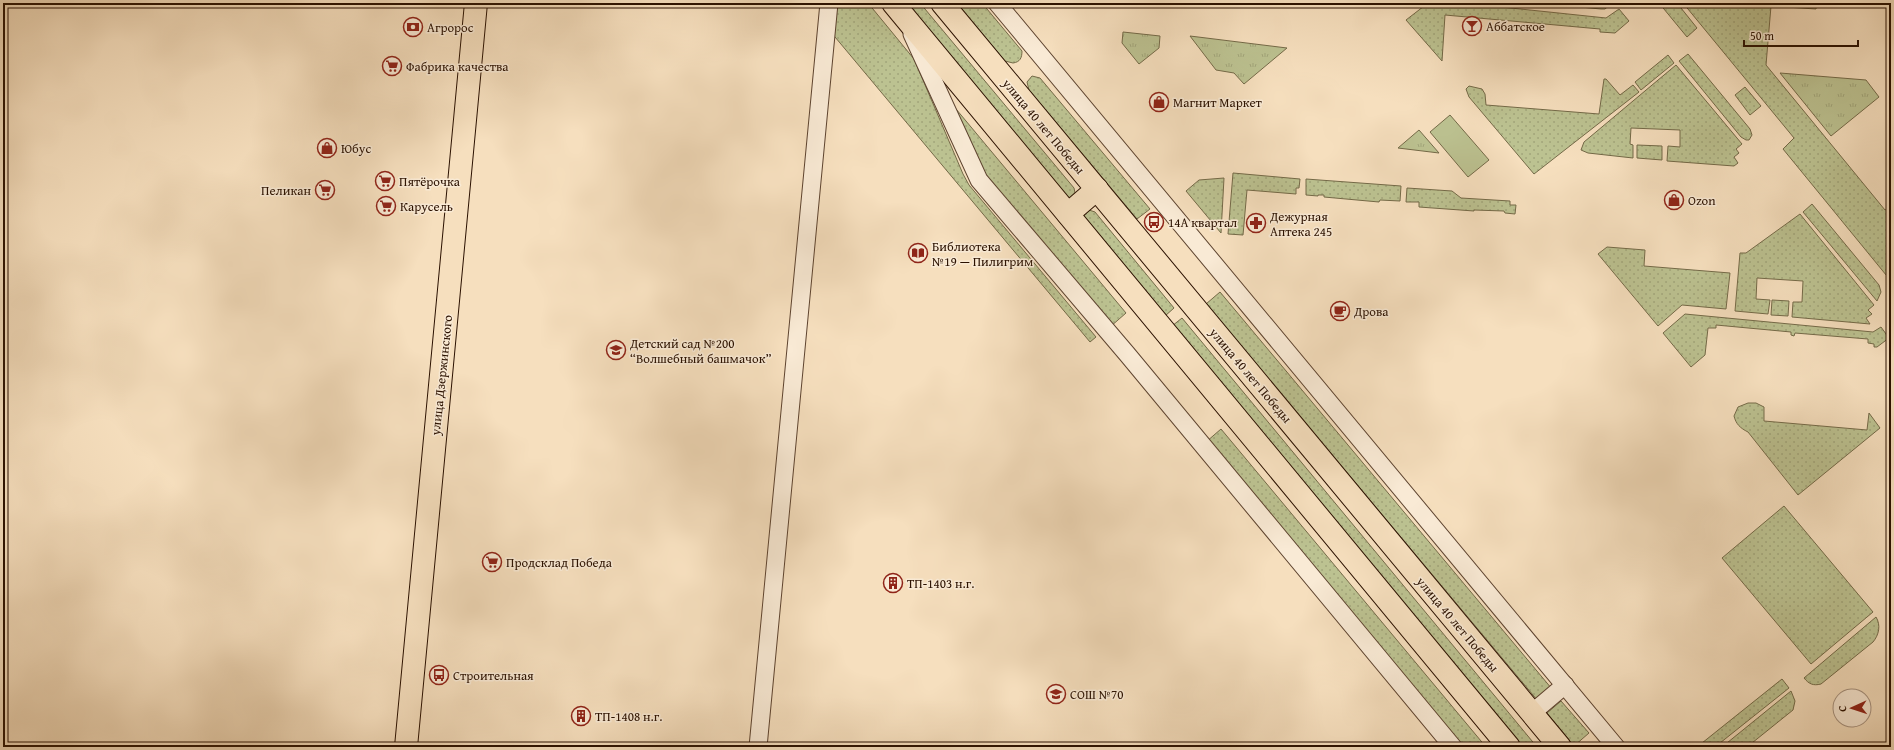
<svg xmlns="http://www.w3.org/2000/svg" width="1894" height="750" font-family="'Gentium Book Plus',serif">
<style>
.grass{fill:url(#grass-dots);stroke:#746a48}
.park{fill:url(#park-tufts);stroke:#746a48}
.pitch{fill:#bcc291;stroke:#746a48}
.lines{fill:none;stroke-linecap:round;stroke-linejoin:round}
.minor-casing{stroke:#5e4430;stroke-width:19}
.major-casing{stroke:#2b1100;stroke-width:24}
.minor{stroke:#f9ead5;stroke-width:17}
.major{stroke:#f6dfbe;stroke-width:22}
.labels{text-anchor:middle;stroke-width:3;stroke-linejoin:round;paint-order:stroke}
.poi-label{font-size:13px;fill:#2b1100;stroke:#f9ead5;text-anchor:start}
.street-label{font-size:13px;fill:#2b1100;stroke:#f9ead5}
</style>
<defs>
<pattern id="grass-dots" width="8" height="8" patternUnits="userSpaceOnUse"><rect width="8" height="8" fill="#bcc291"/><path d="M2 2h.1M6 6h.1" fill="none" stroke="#a2a67b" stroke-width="1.8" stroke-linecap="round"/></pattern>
<pattern id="park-tufts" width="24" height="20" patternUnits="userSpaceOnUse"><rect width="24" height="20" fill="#bcc291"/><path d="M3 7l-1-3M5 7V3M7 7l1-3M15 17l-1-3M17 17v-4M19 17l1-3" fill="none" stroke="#a2a67b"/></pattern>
</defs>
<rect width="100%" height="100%" fill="#f6dfbe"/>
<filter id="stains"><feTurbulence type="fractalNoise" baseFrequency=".005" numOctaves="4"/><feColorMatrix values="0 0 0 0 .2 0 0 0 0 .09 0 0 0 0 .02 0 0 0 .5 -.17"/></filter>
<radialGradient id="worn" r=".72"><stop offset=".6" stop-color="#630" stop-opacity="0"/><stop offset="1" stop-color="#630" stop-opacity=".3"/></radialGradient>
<g class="grass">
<polygon points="840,3 868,3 914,59 963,174 969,185 1096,337 1090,342 830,31 833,14"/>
<polygon points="905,3 920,3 1074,188 1075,193 1071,198 1065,196"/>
<path d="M957 3H982L1022 51C1022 58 1020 62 1013 63L1005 61Z"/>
<polygon points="1428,3 1463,3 1606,18 1619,9 1629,21 1615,33 1600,32 1600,29 1445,15 1442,61 1406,20"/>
<polygon points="1538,3 1612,3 1605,9 1601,9"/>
<polygon points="1659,3 1677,3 1697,28 1687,37"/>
<polygon points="1683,3 1817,3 1816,9 1771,6 1766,65 1885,210 1889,208 1891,210 1891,281 1783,149 1794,138"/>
<polygon points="1688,54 1750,129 1752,135 1749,140 1746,140 1741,137 1679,61"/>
<polygon points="1668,55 1674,63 1641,90 1635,82"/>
<polygon points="1676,65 1742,144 1736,149 1739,153 1734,157 1738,163 1734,166 1667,161 1668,146 1680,147 1680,130 1631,128 1630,144 1633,145 1633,158 1588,153 1581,150 1584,142"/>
<polygon points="1032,76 1040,78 1150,209 1137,219 1029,90 1027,82"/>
<polygon points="1604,79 1606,79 1620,95 1633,85 1639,92 1534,174 1469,97 1466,89 1469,86 1482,89 1485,94 1486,105 1599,114"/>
<polygon points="1745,87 1761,106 1750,115 1735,95"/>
<polygon points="951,103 1126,313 1110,327 984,176"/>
<polygon points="1637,145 1662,146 1662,160 1637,158"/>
<polygon points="1233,173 1300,179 1299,188 1296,188 1296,194 1247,190 1243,235 1228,234"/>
<polygon points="1224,178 1221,233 1186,191 1199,180"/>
<polygon points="1306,179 1401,186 1400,201 1380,200 1379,202 1324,197 1324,195 1318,195 1318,196 1306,195"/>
<polygon points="1407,188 1452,191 1461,198 1510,201 1510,205 1516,205 1515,214 1505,213 1504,211 1474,210 1474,211 1419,207 1419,202 1406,202"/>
<polygon points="1812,204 1879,285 1881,292 1877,301 1803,212"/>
<polygon points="1089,210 1095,212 1174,308 1165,316 1084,217 1084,214"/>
<polygon points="1800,214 1874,305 1868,310 1872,314 1866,318 1870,324 1792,317 1793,302 1802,302 1803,281 1757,278 1756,299 1770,300 1768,314 1735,311 1740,253 1746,253"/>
<polygon points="1607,247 1645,250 1644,266 1730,273 1726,309 1682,305 1658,326 1598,254"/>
<polygon points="1220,292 1552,689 1538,701 1206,304"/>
<polygon points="1772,300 1789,301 1788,316 1771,315"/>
<polygon points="1685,314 1873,332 1881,327 1889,338 1877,347 1874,347 1874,344 1868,343 1868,339 1795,333 1794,336 1791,335 1791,332 1716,325 1716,328 1708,328 1705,355 1691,367 1663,333"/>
<polygon points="1182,318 1537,747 1521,747 1172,326"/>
<path d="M1748 403H1756L1764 407V421L1867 430 1869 413 1880 428 1798 495 1748 432C1740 428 1736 424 1734 416L1738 407Z"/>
<polygon points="1221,429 1486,747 1461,747 1206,442"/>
<polygon points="1784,506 1873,612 1811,664 1722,558"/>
<path d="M1876 617C1881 625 1879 635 1873 642L1821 684C1813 686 1809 684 1804 678Z"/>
<polygon points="1782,679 1789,688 1715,747 1697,747"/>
<polygon points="1791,691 1795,701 1793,710 1747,747 1722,747"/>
<polygon points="1561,701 1589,733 1574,746 1547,713"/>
</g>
<g class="park">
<polygon points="1123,32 1160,36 1159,48 1139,64 1122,43"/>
<polygon points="1190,36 1287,48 1244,84 1234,73 1216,70"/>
<polygon points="1780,73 1866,80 1879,97 1831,136"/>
<polygon points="1419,130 1439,153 1398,148"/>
</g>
<polygon class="pitch" points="1450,115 1489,160 1468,177 1430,132"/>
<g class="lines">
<g class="minor-casing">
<g id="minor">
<polyline points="997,3 1616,747"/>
<polyline points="912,34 979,180 1127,354 1453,747"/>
<polyline points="1532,713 1565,685"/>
<polyline points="758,747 829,3"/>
</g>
</g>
<g class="major-casing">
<g id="major">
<polyline points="893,3 1509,747"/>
<polyline points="942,3 1560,747"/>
<polyline points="1068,214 1097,189"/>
<polyline points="406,747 476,3"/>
</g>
</g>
<use href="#minor" class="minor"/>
<use href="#major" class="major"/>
</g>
<defs>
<g id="bar-ring" transform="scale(1)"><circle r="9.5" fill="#f9ead5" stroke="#8f2418" stroke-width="1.5"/><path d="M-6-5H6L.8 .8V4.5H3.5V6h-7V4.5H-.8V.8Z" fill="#8f2418"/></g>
<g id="bank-ring" transform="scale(1)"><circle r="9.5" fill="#f9ead5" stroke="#8f2418" stroke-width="1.5"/><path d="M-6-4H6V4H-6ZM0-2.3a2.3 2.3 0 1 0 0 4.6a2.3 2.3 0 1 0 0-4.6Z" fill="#8f2418"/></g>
<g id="supermarket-ring" transform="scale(1)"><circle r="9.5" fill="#f9ead5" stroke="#8f2418" stroke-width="1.5"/><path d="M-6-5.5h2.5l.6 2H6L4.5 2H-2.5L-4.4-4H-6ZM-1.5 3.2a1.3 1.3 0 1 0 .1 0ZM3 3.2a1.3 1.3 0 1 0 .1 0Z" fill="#8f2418"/></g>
<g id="shop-ring" transform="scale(1)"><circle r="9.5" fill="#f9ead5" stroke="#8f2418" stroke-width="1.5"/><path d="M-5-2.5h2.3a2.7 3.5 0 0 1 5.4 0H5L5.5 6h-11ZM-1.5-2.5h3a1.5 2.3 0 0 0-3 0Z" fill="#8f2418"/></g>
<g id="bus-ring" transform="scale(1)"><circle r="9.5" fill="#f9ead5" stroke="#8f2418" stroke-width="1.5"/><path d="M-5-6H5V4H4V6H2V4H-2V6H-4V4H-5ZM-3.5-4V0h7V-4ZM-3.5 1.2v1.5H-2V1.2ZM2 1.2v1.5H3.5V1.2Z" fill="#8f2418"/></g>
<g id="pharmacy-ring" transform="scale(1)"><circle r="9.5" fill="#f9ead5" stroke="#8f2418" stroke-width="1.5"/><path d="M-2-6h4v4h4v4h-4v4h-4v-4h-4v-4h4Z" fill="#8f2418"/></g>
<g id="library-ring" transform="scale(1)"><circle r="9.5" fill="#f9ead5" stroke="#8f2418" stroke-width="1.5"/><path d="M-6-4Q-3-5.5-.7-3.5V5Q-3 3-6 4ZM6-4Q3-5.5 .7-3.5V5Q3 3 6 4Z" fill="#8f2418"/></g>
<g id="cafe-ring" transform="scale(1)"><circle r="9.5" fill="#f9ead5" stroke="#8f2418" stroke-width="1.5"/><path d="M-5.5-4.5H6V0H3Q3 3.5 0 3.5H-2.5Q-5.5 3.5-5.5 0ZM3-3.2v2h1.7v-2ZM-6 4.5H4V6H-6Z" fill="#8f2418"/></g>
<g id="school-ring" transform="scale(1)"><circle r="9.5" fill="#f9ead5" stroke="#8f2418" stroke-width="1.5"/><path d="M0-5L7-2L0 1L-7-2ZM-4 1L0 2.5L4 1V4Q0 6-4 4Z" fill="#8f2418"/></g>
<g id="building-ring" transform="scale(1)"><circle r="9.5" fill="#f9ead5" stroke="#8f2418" stroke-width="1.5"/><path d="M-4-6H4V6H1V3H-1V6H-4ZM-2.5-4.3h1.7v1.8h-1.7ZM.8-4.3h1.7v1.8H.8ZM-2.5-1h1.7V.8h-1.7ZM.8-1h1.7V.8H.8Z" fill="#8f2418"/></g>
</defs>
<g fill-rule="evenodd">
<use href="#bar-ring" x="1472" y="26"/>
<use href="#bank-ring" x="413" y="27"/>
<use href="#supermarket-ring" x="392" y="66"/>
<use href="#shop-ring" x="1159" y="102"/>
<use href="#shop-ring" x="327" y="148"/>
<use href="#supermarket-ring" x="385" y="181"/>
<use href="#supermarket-ring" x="325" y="190"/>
<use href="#shop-ring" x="1674" y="200"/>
<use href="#supermarket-ring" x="386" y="206"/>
<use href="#bus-ring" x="1154" y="222"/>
<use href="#pharmacy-ring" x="1256" y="223"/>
<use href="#library-ring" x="918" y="253"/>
<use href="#cafe-ring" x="1340" y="311"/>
<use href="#school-ring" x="616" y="350"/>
<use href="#supermarket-ring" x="492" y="562"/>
<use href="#building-ring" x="893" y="583"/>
<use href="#bus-ring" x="439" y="675"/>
<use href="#school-ring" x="1056" y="694"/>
<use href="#building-ring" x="581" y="716"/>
</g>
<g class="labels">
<g class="poi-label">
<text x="1486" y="31">Аббатское</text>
<text x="427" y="32">Агророс</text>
<text x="406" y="71">Фабрика качества</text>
<text x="1173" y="107">Магнит Маркет</text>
<text x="341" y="153">Юбус</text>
<text x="399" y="186">Пятёрочка</text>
<text x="311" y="195" text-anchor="end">Пеликан</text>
<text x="1688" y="205">Ozon</text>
<text x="400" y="211">Карусель</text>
<text x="1270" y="221">Дежурная<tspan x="1270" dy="15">Аптека 245</tspan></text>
<text x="1168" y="227">14А квартал</text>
<text x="932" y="251">Библиотека<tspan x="932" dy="15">№19 — Пилигрим</tspan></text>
<text x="1354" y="316">Дрова</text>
<text x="630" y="348">Детский сад №200<tspan x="630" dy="15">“Волшебный башмачок”</tspan></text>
<text x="506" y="567">Продсклад Победа</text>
<text x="907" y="588">ТП-1403 н.г.</text>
<text x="453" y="680">Строительная</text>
<text x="1070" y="699">СОШ №70</text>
<text x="595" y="721">ТП-1408 н.г.</text>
</g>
<g class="street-label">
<text transform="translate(1044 126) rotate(50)" y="5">улица 40 лет Победы</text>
<text transform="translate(441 375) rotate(-84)" y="5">улица Дзержинского</text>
<text transform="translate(1251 375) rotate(50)" y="5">улица 40 лет Победы</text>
<text transform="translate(1458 624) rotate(50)" y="5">улица 40 лет Победы</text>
</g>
</g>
<rect width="1894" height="750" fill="none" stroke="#f6dfbe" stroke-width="16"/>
<rect x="4" y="4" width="1886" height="742" fill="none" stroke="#2b1100" stroke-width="2"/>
<rect x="8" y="8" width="1878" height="734" fill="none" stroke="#2b1100"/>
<g transform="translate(1852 708) rotate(267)"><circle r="19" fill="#f9ead5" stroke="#a79380"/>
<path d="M0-3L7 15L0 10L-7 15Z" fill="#8f2418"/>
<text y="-6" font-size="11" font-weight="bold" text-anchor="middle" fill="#2b1100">С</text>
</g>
<path d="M1744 40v6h114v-6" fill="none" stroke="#2b1100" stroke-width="2"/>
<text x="1750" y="40" font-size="12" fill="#2b1100" stroke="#f9ead5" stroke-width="3" paint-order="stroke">50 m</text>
<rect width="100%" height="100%" filter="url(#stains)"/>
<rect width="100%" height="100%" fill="url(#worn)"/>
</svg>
